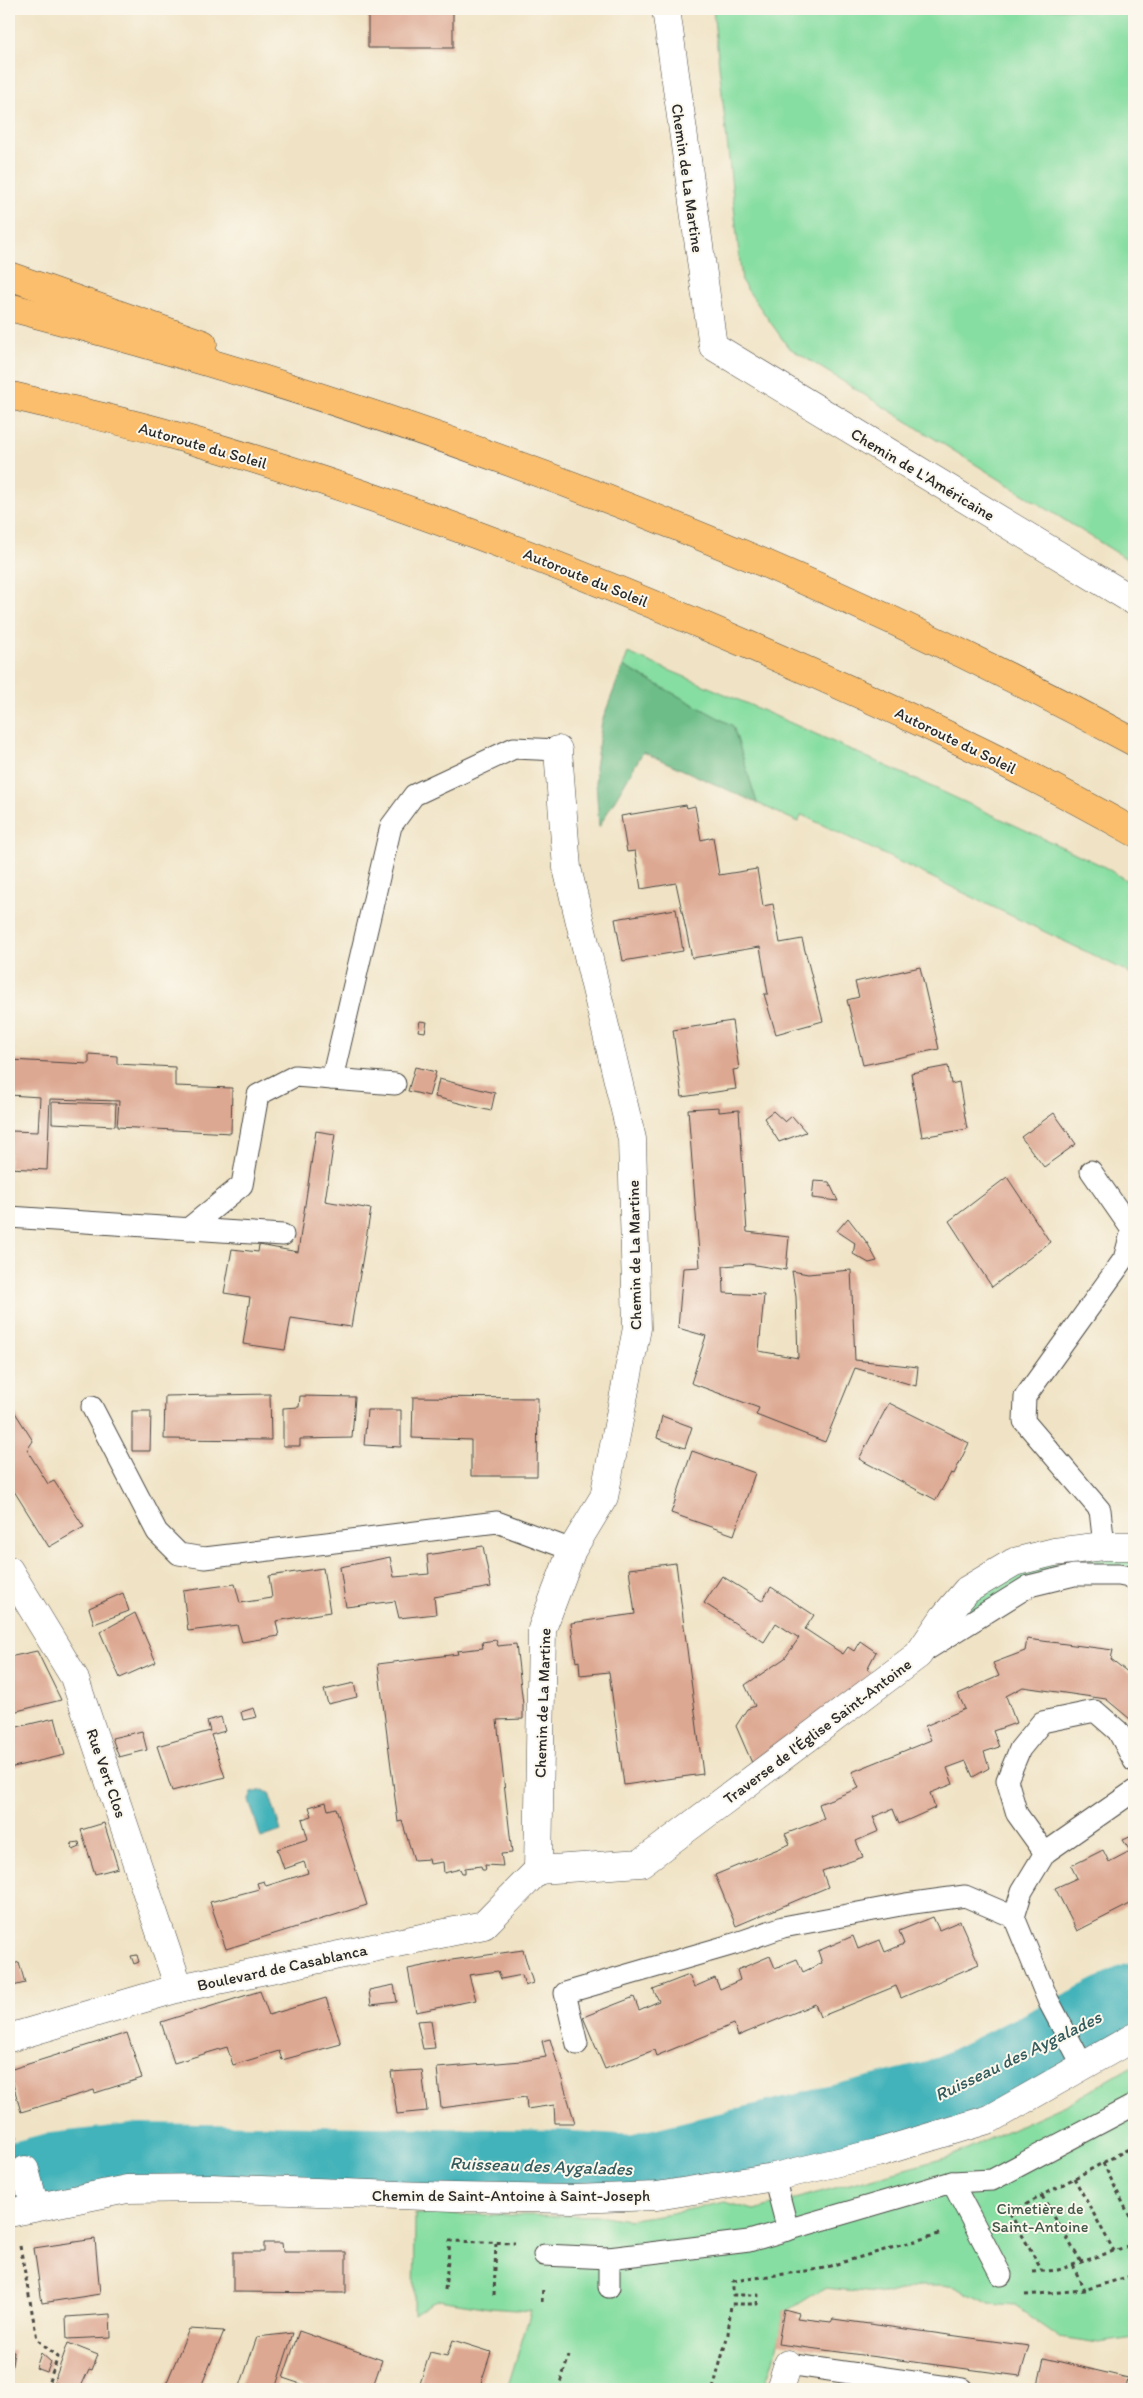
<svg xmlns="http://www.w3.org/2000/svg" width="1143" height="2398" font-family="Itim,sans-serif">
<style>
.green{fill:#87dea2;stroke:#598466}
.forest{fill:#6dbd88;stroke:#4c745a}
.water{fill:#43b3ba;stroke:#376f72}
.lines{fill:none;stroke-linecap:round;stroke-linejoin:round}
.river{stroke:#43b3ba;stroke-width:72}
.building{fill:#dda892}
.lane-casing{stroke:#494742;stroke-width:23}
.street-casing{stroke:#494742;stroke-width:29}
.highway-casing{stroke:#494742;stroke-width:29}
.path{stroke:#494742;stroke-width:3;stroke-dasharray:4 4;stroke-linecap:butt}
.lane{stroke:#fff;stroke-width:21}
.street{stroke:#fff;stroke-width:28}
.highway{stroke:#fabe6d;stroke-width:28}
.labels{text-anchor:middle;stroke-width:4;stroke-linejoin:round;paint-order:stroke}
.street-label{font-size:16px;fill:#2b2b2b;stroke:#fbf7ec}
.park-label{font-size:16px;fill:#425849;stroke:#fbf7ec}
.water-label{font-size:18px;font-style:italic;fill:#335b5d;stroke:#fbf7ec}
</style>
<rect width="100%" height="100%" fill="#fbf7ec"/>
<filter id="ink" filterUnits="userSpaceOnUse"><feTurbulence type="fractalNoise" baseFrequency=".02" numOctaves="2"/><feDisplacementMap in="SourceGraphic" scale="10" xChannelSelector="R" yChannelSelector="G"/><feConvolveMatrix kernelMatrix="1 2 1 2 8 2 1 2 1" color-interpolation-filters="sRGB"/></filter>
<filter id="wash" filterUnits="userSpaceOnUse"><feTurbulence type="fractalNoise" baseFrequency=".0096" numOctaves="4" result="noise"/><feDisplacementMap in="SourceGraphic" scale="20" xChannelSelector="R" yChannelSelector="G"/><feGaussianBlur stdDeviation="1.12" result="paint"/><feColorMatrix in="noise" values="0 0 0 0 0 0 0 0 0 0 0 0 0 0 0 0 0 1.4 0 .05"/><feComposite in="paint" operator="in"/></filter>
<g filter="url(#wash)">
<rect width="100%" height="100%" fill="#f0e3c5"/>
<g class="green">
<polygon points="713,9 1134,9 1134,547 1130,561 788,347 742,282"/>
<path d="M628 653C788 719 945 793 1103 866L1134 885V977L1124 970 802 815 798 822 757 803 733 726 623 666Z"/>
<polygon points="1104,1556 1134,1557 1134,1569 1103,1565 949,1626 965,1604 1033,1567"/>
<polygon points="1134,2065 1134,2338 1099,2343 1059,2337 1015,2306 989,2304 955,2287 942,2285 921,2285 888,2294 824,2288 789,2310 784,2310 780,2337 764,2389 507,2389 531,2311 489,2308 439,2300 430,2304 414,2315 415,2214 604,2216 627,2220 672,2213 725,2202 754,2210 949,2157 1067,2104"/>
</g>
<polygon class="forest" points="623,666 733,726 757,803 643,752 599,827 595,767 602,721"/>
<polygon class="water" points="263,1790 269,1793 281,1831 261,1838 249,1800 252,1793"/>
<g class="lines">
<polyline class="river" points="9,2180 52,2169 140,2159 555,2166 633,2171 939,2096 1134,1999"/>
</g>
<g id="blocks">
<g class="building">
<polygon points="453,9 453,48 368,48 368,10"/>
<polygon points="686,805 687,808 695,806 701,840 713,837 719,875 757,869 763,906 773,904 780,943 802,939 823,1021 776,1034 764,994 768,994 760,947 692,958 676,883 641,889 635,851 627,852 621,816"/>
<polygon points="676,909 683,951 623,961 615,919"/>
<polygon points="920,967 939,1049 863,1065 847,1000 859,997 855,982"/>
<polygon points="420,1021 427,1022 425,1032 418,1031"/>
<polygon points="732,1021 739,1069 733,1070 736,1089 682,1097 673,1030"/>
<polygon points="89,1054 117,1056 117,1064 175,1067 175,1086 232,1088 231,1133 117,1127 119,1101 50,1099 47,1170 9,1168 11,1131 38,1132 40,1097 9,1095 9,1060 89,1064"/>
<polygon points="948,1066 951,1084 959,1082 967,1129 922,1137 911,1073"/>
<polygon points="415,1067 436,1072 429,1096 408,1091"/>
<polygon points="439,1079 495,1093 491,1111 435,1097"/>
<polygon points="52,1102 116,1104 115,1126 52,1123"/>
<polygon points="719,1107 719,1112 739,1110 747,1232 789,1237 786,1270 749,1264 723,1266 724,1293 764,1295 759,1351 798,1358 796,1297 792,1271 808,1274 851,1270 855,1360 918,1367 916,1386 855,1368 825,1442 756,1415 759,1408 691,1383 706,1336 678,1328 683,1268 700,1267 688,1109"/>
<polygon points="773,1111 785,1122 792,1116 806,1132 779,1142 764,1118"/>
<polygon points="1054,1113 1076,1144 1044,1167 1021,1137"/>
<polygon points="316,1131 335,1134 325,1201 371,1209 351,1327 291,1318 285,1350 243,1344 250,1297 224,1293 232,1249 258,1252 259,1245 298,1252"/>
<polygon points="1007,1177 1050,1242 992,1287 949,1221"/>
<polygon points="814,1181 829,1182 838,1201 812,1198"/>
<polygon points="848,1218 868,1244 877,1261 869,1263 853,1254 855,1243 837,1231"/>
<polygon points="270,1394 271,1440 164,1439 165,1396"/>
<polygon points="300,1396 355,1397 352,1438 300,1439 300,1446 283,1446 283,1408 299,1407"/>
<polygon points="413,1397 538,1398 537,1476 471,1476 471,1440 412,1438"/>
<polygon points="9,1403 33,1441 27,1450 48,1484 54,1481 84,1527 49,1547 9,1483"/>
<polygon points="889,1403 969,1443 954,1474 951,1473 936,1500 859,1459"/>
<polygon points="367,1410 401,1410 401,1447 364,1445"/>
<polygon points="132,1411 151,1411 150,1451 132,1451"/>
<polygon points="662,1416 692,1427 685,1448 657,1438"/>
<polygon points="692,1451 755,1473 734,1535 671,1513"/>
<polygon points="483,1546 491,1587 434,1597 436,1614 399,1618 395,1601 346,1607 340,1567 390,1557 394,1577 429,1574 427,1555"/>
<polygon points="676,1563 703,1774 624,1785 609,1672 580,1675 579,1661 576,1662 571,1623 635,1614 629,1569"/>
<polygon points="323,1568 330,1612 276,1621 279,1636 242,1642 237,1625 188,1631 183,1591 235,1584 240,1603 272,1598 269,1576"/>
<polygon points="722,1576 762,1601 771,1587 814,1615 805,1629 843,1654 848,1647 854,1651 860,1641 876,1652 867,1669 873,1673 752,1763 736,1726 747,1709 755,1706 745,1685 785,1658 799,1638 776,1623 764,1642 704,1603"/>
<polygon points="123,1593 129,1611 94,1624 89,1608"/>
<polygon points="135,1613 156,1662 120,1678 100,1632"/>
<polygon points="1027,1639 1113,1650 1111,1659 1134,1677 1134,1729 1130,1719 1106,1699 1023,1687 1006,1696 1016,1723 993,1731 999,1747 984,1752 989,1768 973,1777 966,1761 947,1768 953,1784 930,1793 935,1808 899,1824 893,1809 873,1817 879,1831 856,1841 863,1857 822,1871 828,1887 736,1926 715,1875 790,1844 785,1834 824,1819 819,1804 859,1788 852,1772 931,1740 925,1726 965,1709 958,1694 999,1676 993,1663 1025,1651"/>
<polygon points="496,1640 498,1646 516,1644 523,1704 523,1719 497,1720 512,1853 501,1854 503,1866 485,1865 486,1870 482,1870 481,1866 465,1868 465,1873 462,1873 460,1869 444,1873 443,1862 430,1864 429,1859 414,1860 402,1821 398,1822 378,1664 458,1654 457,1651 483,1648 482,1642"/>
<polygon points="37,1651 61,1700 9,1713 9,1657"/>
<polygon points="354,1683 357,1697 328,1704 324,1690"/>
<polygon points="254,1708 257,1717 243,1720 241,1712"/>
<polygon points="221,1717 225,1731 211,1735 225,1777 172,1791 157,1746 210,1731 207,1721"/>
<polygon points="55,1718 65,1755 9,1768 9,1729"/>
<polygon points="142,1731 147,1750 119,1757 112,1738"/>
<polygon points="326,1802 328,1810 336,1808 367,1905 226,1949 210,1902 259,1889 257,1883 264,1881 266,1886 308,1873 304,1862 284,1869 277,1849 308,1839 302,1819 312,1816 309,1807"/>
<polygon points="104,1823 118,1868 95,1874 81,1830"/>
<polygon points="1134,1835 1134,1902 1077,1931 1055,1888 1077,1878 1071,1866 1103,1850 1109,1862 1130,1851 1123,1840"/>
<polygon points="79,1842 80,1847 73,1850 71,1843"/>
<polygon points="933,1917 939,1930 960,1921 979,1964 901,1998 896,1986 820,2017 815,2004 738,2036 734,2024 656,2056 654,2050 605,2069 583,2017 634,1997 639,2010 659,2001 653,1989 689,1975 694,1987 715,1978 720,1989 740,1980 737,1970 770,1956 775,1968 797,1959 803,1972 822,1963 818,1951 853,1936 858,1949 880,1940 885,1952 904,1944 899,1931"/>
<polygon points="523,1950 533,1983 525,1986 522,1975 501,1979 498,1971 469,1975 476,2000 416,2012 408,1969 452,1960"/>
<polygon points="137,1955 139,1962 134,1964 131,1956"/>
<polygon points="19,1962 25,1983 9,1987 9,1966"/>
<polygon points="394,1985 397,2002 371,2005 369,1990"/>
<polygon points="260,1991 269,2015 326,1998 341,2044 282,2060 279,2051 233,2065 227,2047 174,2063 161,2022"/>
<polygon points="431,2020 435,2048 423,2049 417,2021"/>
<polygon points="127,2033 142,2078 95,2093 94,2090 21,2112 9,2070"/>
<polygon points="550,2039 575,2123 555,2123 554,2105 527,2109 526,2097 441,2108 437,2068 522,2061 546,2057 542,2041"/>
<polygon points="422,2070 427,2111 397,2114 391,2072"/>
<polygon points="95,2239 100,2294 42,2303 34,2248"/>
<polygon points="264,2243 282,2243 283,2252 346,2252 346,2293 233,2292 233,2252 264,2252"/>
<polygon points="784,2309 799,2313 797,2318 831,2322 833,2319 1029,2346 1020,2376 794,2346 778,2344"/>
<polygon points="110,2314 111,2337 67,2339 66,2317"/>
<polygon points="189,2329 224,2331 200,2389 164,2389"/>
<polygon points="299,2331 382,2360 372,2389 316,2389 283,2378"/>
<polygon points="293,2333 275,2389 239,2389 257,2337"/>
<polygon points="453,2340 491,2352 479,2389 412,2389 413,2385 419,2387 430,2352 447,2356"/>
<polygon points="68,2343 98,2355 92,2370 89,2369 80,2389 72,2389 54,2382"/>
<polygon points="9,2351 14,2351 10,2379 9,2379"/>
<polygon points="41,2353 51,2362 47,2372 36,2368"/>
<polygon points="1044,2358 1128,2378 1126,2389 1037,2389"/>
</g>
</g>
</g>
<g filter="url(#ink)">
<use href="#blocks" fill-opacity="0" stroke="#494742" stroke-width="1"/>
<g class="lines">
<g class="lane-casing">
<g id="lane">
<polyline points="332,1079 391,826 414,795 514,748 558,750"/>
<polyline points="1091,1171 1132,1230 1124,1259 1025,1397 1024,1421 1100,1510 1104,1546"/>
<polyline points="9,1217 283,1235"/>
<polyline points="188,1229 242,1185 258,1095 295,1076 395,1084"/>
<polyline points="92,1407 157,1532 179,1554 205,1558 497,1522 572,1550"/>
<polyline points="923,1652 1029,1586 1074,1575 1119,1575 1134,1578"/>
<polyline points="1045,1853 1017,1814 1007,1780 1020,1749 1042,1722 1095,1711 1118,1731 1134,1761"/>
<polyline points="577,2044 565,1993 734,1944 783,1927 906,1904 965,1896 1014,1917"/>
<polyline points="1083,2066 1048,2000 1014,1917 1022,1891 1045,1853 1134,1791"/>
<polyline points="774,2177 788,2230"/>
<polyline points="952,2182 1001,2275"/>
<polyline points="544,2255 609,2258 749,2241 952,2182 992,2180 1134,2105"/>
<polyline points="609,2287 609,2258"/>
<polyline points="788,2364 962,2389"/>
</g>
</g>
<g class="street-casing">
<g id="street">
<polyline points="666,9 713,346 1134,601"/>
<polyline points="9,1570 74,1677 179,1988"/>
<polyline points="538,1870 542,1629 572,1550 604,1497 637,1328 632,1139 567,868 558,750"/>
<polyline points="538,1870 641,1863 918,1655 944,1617 967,1590 1014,1562 1054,1552 1104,1546 1134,1546"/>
<polyline points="9,2038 179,1988 484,1925 538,1870"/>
<polyline points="25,2170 35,2207"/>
<polyline points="9,2213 127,2189 210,2188 453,2197 572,2199 657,2196 774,2177 877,2153 990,2119 1134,2037"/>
<polyline points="780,2389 788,2364"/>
</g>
</g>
<g class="highway-casing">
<g id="highway">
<polyline points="9,276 203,344"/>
<path d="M9 307C399 408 780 550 1134 742"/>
<path d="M9 395C62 408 116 419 169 434 368 489 562 564 751 646 882 703 1011 762 1134 832"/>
</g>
</g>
<g class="path">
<polyline points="9,2111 16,2138"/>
<polyline points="1103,2163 1134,2225"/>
<polyline points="1074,2178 1114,2251"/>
<polyline points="1042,2196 1081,2262"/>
<polyline points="1007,2208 1010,2213 1134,2146"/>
<polyline points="1010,2213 1042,2271"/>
<polyline points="20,2246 37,2339 58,2357 46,2389"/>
<polyline points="1073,2265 1084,2290"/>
<polyline points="1033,2272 1058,2270 1134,2244"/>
<polyline points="733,2281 820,2269 942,2233"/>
<polyline points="445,2290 450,2241 515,2243"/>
<polyline points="494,2295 496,2242"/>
<polyline points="1025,2295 1084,2290 1134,2275"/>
<polyline points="542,2302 543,2286"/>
<polyline points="558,2389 569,2356"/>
<polyline points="713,2389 728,2334 731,2304 757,2304 758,2295 733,2295 733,2281"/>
</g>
<use href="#lane" class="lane"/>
<use href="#street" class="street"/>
<use href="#highway" class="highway"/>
</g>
</g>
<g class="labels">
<g class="street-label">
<text transform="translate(688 178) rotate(82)" y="6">Chemin de La Martine</text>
<text transform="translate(203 445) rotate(16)" y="6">Autoroute du Soleil</text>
<text transform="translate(923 474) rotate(31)" y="6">Chemin de L'Américaine</text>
<text transform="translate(586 577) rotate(22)" y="6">Autoroute du Soleil</text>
<text transform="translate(956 740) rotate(26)" y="6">Autoroute du Soleil</text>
<text transform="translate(634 1255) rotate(-91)" y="6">Chemin de La Martine</text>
<text transform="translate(542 1703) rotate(-88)" y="6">Chemin de La Martine</text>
<text transform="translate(817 1731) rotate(-37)" y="6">Traverse de l'Église Saint-Antoine</text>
<text transform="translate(107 1773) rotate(71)" y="6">Rue Vert Clos</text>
<text transform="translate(282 1967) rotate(-12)" y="6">Boulevard de Casablanca</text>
<text x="511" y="2201">Chemin de Saint-Antoine à Saint-Joseph</text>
</g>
<g class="park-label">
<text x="1040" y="2214">Cimetière de<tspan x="1040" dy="18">Saint-Antoine</tspan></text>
</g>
<g class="water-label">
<text transform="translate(1018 2056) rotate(-26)" y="6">Ruisseau des Aygalades</text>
<text transform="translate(541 2166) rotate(2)" y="6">Ruisseau des Aygalades</text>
</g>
</g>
<rect width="1143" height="2398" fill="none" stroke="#fbf7ec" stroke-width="30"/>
</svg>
